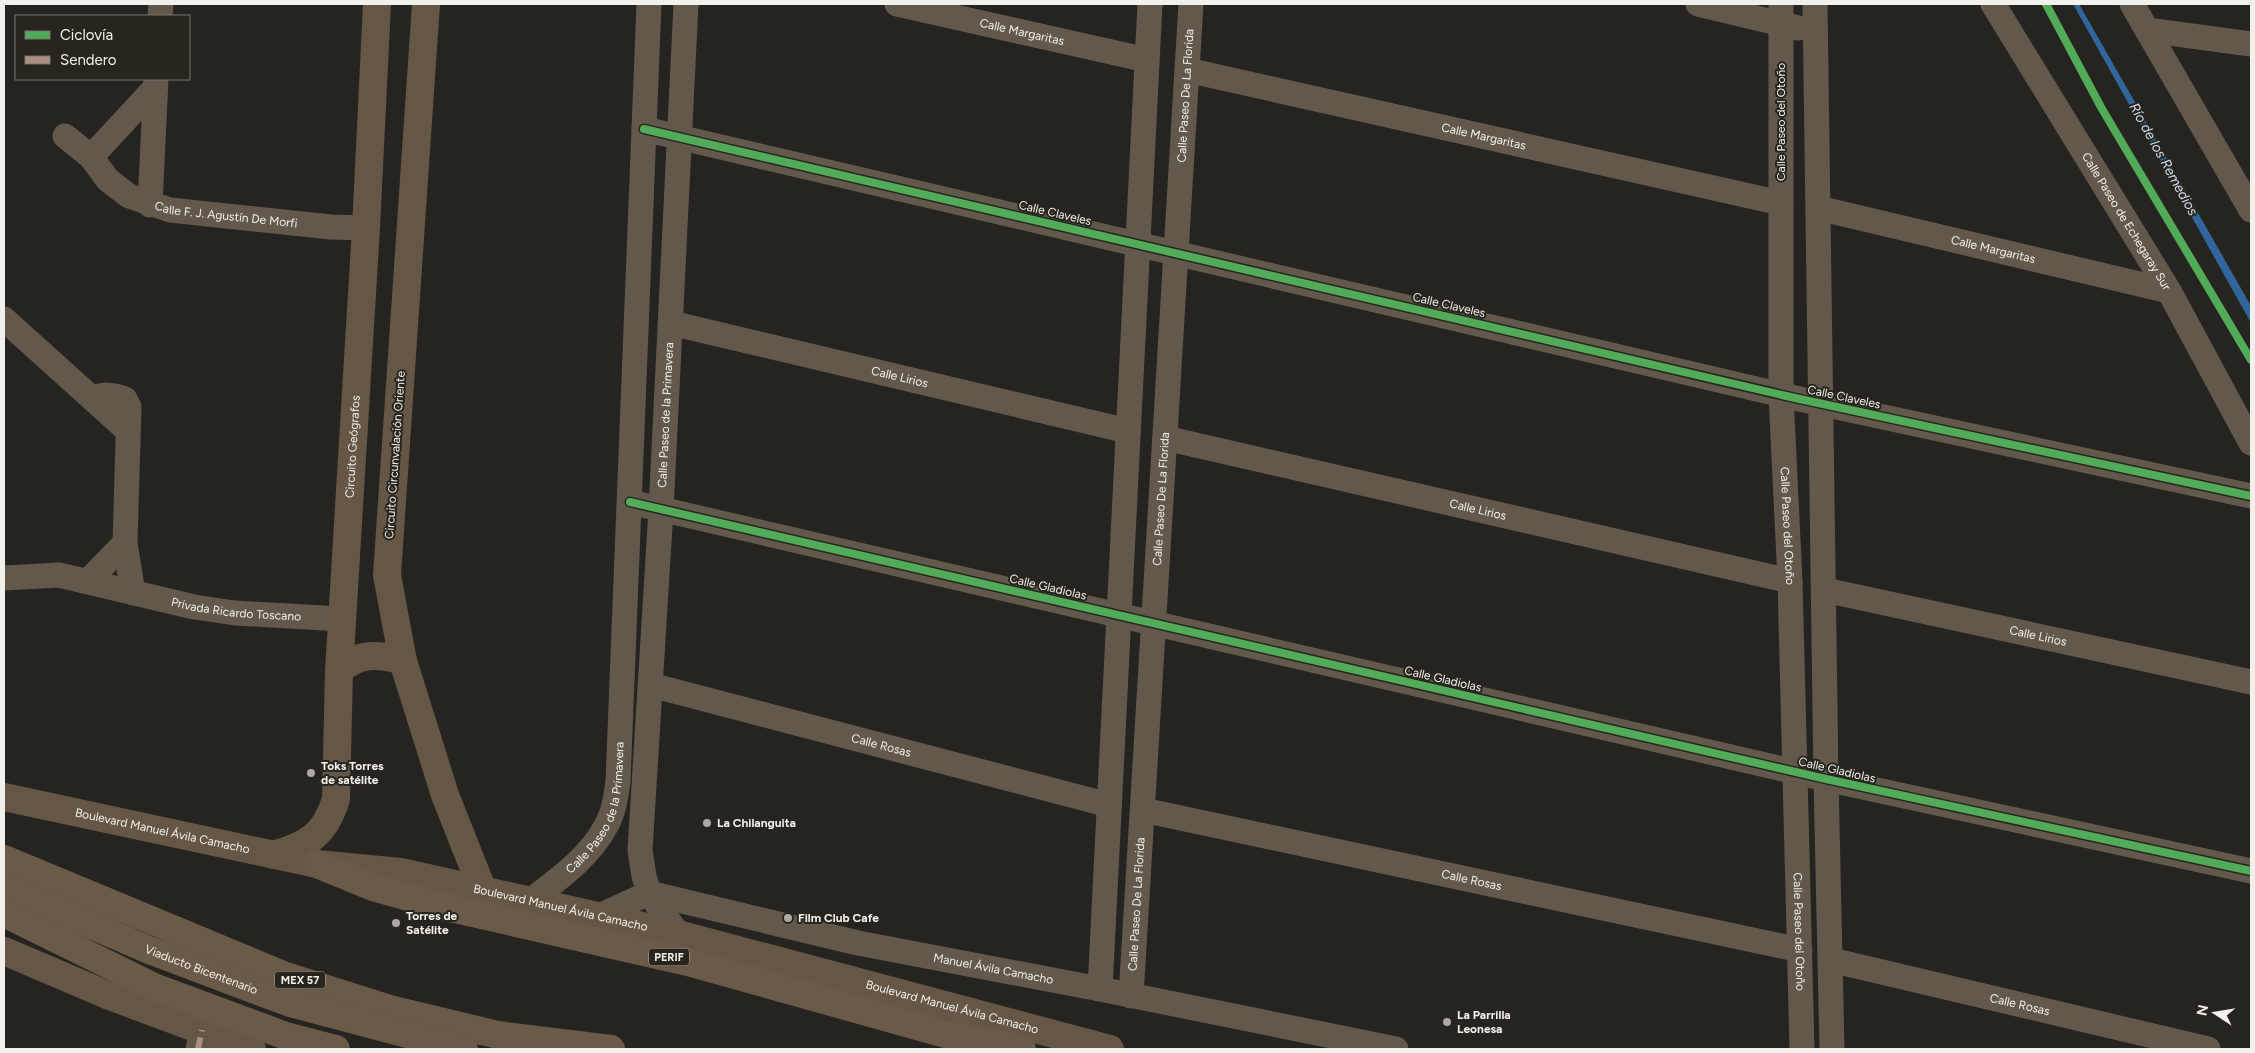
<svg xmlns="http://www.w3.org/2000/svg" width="2255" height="1053" font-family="Figtree,sans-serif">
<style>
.water{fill:#31669c}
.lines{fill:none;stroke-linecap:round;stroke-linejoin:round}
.minor{stroke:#63584c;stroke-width:25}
.major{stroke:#655645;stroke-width:28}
.highway{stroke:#6b5a47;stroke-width:28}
.quiet{stroke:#ac8f84;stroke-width:6;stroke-dasharray:12 6;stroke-linecap:butt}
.cycleway-casing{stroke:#27251e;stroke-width:11}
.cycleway{stroke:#51ab58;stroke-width:8}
.poi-dot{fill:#aaa9a4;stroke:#27251e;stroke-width:2}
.labels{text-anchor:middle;stroke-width:4;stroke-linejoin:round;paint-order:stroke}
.shield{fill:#27251e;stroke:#b4b3ae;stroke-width:1}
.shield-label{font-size:11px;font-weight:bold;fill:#f1f0eb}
.street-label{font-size:12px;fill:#f1f0eb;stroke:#27251e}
.poi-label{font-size:12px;font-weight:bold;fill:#f1f0eb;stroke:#27251e;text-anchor:start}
.water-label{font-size:14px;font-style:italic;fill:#d0dff0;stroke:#27251e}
</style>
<rect width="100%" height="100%" fill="#252420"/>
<polygon class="water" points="2073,4 2079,4 2251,306 2251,323"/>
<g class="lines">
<g class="minor">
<path id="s1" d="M897 4 1147 60"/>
<polyline points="1698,4 1798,28"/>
<path id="s2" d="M1781 4V395L1790 581 1802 1049"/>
<polyline points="1815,4 1826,779 1832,1049"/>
<path id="s3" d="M1993 4 2169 291 2251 443"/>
<polyline points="2132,4 2251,210"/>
<polyline points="160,16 161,4"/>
<polyline points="2147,30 2251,44"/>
<path id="s4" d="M1187 70 1781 203"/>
<polyline points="644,129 1795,398 2251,496"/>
<path id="s5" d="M65 136 91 157 108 180 129 196 170 210 331 227 366 228"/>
<polyline points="91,157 155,88"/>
<polyline points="150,205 156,79"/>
<path id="s6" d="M1818 208 2169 291"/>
<polyline points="4,319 127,430"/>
<path id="s7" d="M671 323 1128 431"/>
<path d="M92 398C104 394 113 394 125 399L129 407 125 543 133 593"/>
<path id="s8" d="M1165 438 1790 581"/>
<polyline points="630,502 1826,779 2251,871"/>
<path id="s9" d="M4 578 59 575 194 607 235 613 342 619"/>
<polyline points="88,581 125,543"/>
<path id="s10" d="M1825 590 2251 682"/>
<path id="s11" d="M651 685 1109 805"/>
<path id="s12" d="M1143 810 1800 950"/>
<path id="s13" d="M530 901C558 879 589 858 606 826 614 812 616 796 618 781L649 4"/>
<path id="s14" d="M597 917 649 893 858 943 1100 989 1396 1049"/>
<path id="s15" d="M678 934 649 893 644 876 640 850 661 510 686 4"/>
<path id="s16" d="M1831 960 2208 1049"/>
<polyline points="1100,989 1150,4"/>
<path id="s17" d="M1131 996 1191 4"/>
<polyline points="198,1049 202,1030"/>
</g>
<g class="major">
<polyline points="426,4 387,575 403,661 445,795 483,891"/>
<path d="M339 671C358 652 379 654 403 661"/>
<path id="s18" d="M4 797 317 864 401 872 678 934 1110 1049"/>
<path id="s19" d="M273 855C308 845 325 835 336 799L339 671 366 228 377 4"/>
<polyline points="4,951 112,997 252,1049"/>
</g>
<g class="highway">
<polyline points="4,859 283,975 390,1009 498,1035 611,1049"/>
<polyline points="317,864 373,887 433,904 688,962 949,1035 1022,1049"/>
<path id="s20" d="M4 887 149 950 290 1003 464 1049"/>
<polyline points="4,913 154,987 286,1036 336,1049"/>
</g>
<polyline class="quiet" points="198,1049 202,1030"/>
<g class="cycleway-casing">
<g id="cycleway">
<polyline points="2046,4 2102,109 2251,360"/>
<polyline points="644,129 1795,398 2251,496"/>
<polyline points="630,502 1826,779 2251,871"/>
</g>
</g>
<use href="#cycleway" class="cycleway"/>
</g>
<g class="poi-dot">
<circle cx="311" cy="773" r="5"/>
<circle cx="707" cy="823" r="5"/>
<circle cx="788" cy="918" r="5"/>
<circle cx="396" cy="923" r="5"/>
<circle cx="1447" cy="1022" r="5"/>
</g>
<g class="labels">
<g class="shield">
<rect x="649" y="948.5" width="40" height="17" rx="4"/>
<rect x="275" y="971.5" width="50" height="17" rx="4"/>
</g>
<g class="shield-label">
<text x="669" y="961">PERIF</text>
<text x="300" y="984">MEX 57</text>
</g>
<g class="street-label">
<text dy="4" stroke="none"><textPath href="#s1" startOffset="128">Calle Margaritas</textPath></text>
<text dy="4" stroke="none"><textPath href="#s17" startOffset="902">Calle Paseo De La Florida</textPath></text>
<text transform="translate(1781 122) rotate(-90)" y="4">Calle Paseo del Otoño</text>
<text dy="4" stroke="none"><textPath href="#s4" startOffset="304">Calle Margaritas</textPath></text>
<text dy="4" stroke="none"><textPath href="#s5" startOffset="188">Calle F. J. Agustín De Morfi</textPath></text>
<text transform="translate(1055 213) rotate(13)" y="4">Calle Claveles</text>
<text dy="4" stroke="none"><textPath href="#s3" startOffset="255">Calle Paseo de Echegaray Sur</textPath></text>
<text dy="4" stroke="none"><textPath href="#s6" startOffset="180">Calle Margaritas</textPath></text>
<text transform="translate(1449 305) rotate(13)" y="4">Calle Claveles</text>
<text dy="4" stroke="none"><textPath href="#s7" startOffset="235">Calle Lirios</textPath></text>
<text transform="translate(1844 397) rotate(12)" y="4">Calle Claveles</text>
<text dy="4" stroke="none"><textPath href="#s15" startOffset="530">Calle Paseo de la Primavera</textPath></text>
<text dy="4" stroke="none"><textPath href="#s19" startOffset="442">Circuito Geógrafos</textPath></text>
<text transform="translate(395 455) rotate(-86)" y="4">Circuito Circunvalación Oriente</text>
<text dy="4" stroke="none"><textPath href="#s17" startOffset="498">Calle Paseo De La Florida</textPath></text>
<text dy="4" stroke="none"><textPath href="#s8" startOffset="321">Calle Lirios</textPath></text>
<text dy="4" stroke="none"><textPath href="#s2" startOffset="522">Calle Paseo del Otoño</textPath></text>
<text transform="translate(1048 587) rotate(13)" y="4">Calle Gladiolas</text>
<text dy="4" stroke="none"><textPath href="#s9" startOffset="236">Privada Ricardo Toscano</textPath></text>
<text dy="4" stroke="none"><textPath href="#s10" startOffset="218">Calle Lirios</textPath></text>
<text transform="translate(1443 679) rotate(13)" y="4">Calle Gladiolas</text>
<text dy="4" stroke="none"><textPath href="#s11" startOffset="238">Calle Rosas</textPath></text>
<text transform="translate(1837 770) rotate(13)" y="4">Calle Gladiolas</text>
<text dy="4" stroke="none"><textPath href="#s13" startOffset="121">Calle Paseo de la Primavera</textPath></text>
<text dy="4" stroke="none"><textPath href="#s18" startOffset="162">Boulevard Manuel Ávila Camacho</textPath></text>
<text dy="4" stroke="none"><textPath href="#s12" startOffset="336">Calle Rosas</textPath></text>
<text dy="4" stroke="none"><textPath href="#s17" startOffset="92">Calle Paseo De La Florida</textPath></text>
<text dy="4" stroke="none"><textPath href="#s18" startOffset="568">Boulevard Manuel Ávila Camacho</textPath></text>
<text dy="4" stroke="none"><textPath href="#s2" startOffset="928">Calle Paseo del Otoño</textPath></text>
<text dy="4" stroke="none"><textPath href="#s14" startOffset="410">Manuel Ávila Camacho</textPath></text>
<text dy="4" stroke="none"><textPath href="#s20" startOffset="214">Viaducto Bicentenario</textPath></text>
<text dy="4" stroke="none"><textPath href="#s16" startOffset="194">Calle Rosas</textPath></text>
<text dy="4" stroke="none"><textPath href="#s18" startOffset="972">Boulevard Manuel Ávila Camacho</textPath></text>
</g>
<g class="poi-label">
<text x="321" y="770">Toks Torres<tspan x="321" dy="14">de satélite</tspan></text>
<text x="717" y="827">La Chilanguita</text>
<text x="406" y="920">Torres de<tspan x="406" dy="14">Satélite</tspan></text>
<text x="798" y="922">Film Club Cafe</text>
<text x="1457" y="1019">La Parrilla<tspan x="1457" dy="14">Leonesa</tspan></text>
</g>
<g class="water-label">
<text transform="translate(2164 159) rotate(61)" y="5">Río de los Remedios</text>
</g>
</g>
<rect width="2255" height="1053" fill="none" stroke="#f1f0eb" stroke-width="10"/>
<rect x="15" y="15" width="175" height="65" fill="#27251e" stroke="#787670"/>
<rect x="25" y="31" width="25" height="8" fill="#51ab58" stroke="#787670"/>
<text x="60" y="40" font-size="15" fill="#f1f0eb">Ciclovía</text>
<rect x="25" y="56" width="25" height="8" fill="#ac8f84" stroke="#787670"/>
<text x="60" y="65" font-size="15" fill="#f1f0eb">Sendero</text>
<g transform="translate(2215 1013) rotate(282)" stroke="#27251e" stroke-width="4" paint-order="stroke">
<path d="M0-4L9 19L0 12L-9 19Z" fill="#f1f0eb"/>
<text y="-8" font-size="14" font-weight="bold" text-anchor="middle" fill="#f1f0eb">N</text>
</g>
</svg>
